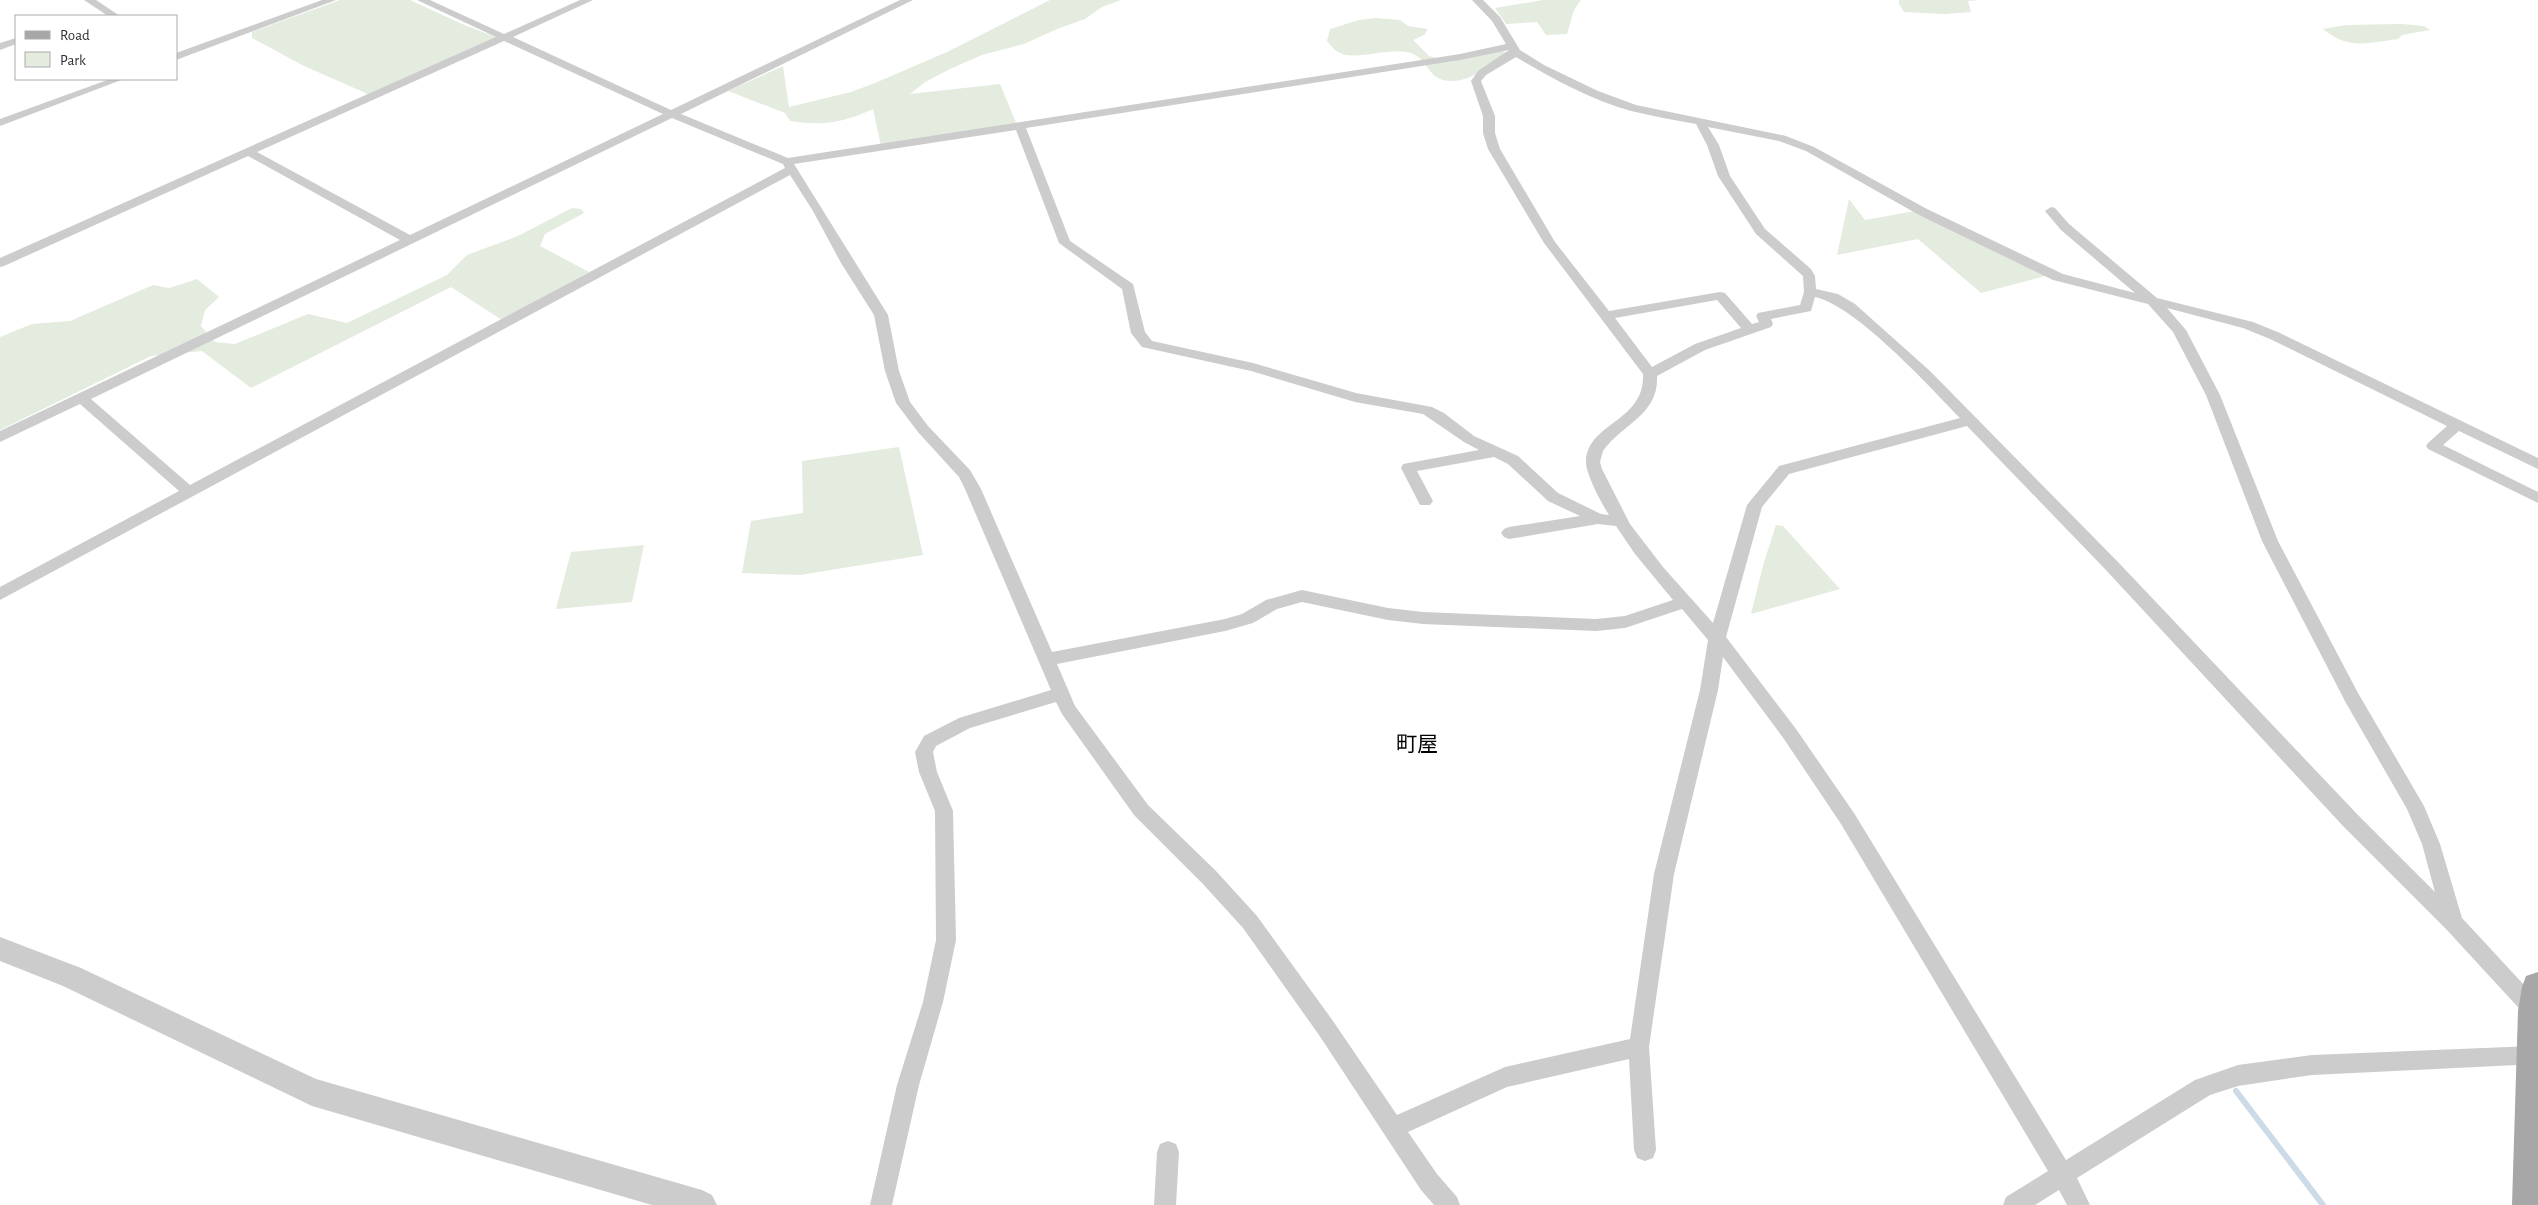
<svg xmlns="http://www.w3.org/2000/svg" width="2538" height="1205" viewBox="0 0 2538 1205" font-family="'Alegreya Sans','Noto Sans JP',sans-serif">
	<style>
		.green { fill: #e4ebdf }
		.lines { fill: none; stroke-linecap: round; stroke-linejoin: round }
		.stream { stroke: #cddbe8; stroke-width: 6 }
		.minor { fill: #ccc; fill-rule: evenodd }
		.tertiary { fill: #ccc; fill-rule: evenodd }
		.primary { fill: #a7a7a7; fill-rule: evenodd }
		.labels { text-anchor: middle; stroke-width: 5; stroke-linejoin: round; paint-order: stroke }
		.quarter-label { font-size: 21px; fill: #000; stroke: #fff }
	</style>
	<rect width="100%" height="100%" fill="#fff"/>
	<!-- green -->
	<g class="green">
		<polygon points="340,0 410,0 462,24 498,38 370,95 302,65 252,38 252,32"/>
		<path d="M1050,0H1121L1102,7L1085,19L1057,29L1024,44L982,55L950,69L925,82L910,94L1000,84L1017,125L881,146L873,109C842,123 824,126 790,121L785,113L728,91L783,66L789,107L851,92L875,83L947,52Z"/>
		<polygon points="1543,0 1581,0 1574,10 1567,34 1546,35 1537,22 1506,24 1495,8"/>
		<polygon points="1899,0 1980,0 1968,1 1971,12 1945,14 1904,12 1899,4"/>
		<path d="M1376,18L1400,20L1408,26L1428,29L1424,35L1413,40L1429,56L1448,62L1502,51L1507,53C1492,65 1473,80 1453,81C1427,82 1430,60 1411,53C1390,46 1354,62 1338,52C1334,50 1331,45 1327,41L1330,29L1359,20Z"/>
		<path d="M2402,24L2424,26L2430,30L2402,35L2398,39C2367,43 2349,50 2323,29L2346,25Z"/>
		<polygon points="1849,199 1865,220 1915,211 2049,275 1981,293 1918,239 1837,255"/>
		<polygon points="572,208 581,209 584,213 545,234 540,246 589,272 502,320 451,287 251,388 202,351 151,356 0,430 0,337 32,324 70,321 153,285 169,288 197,279 219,297 205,310 201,326 215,342 235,344 308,314 347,323 447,275 467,255 518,236"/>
		<polygon points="899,447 923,555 800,575 742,573 751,521 803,513 802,461"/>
		<polygon points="1776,525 1783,526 1840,589 1751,614 1764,562"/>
		<polygon points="644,545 632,602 556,609 571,552"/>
	</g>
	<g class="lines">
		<!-- stream -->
		<polyline class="stream" points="2236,1091 2323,1205"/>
		<!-- minor -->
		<g class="minor">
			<polygon points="84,0 96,0 120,16 108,16"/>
			<polygon points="322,0 336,0 176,60 176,53"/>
			<path d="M417,0H430L504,34L580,0H593L513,37L671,110L900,0H913L681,114L788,158L1460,54L1506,44L1492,21L1472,0H1483L1500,17L1520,50L1544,65L1598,91L1636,105L1786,136L1814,147L1927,209L2063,274L2135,293L2061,230L2045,211L2051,207L2055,208L2069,224L2157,298L2253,322L2280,333L2538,458V469L2459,431L2443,445L2538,492V503L2428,449L2426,446L2428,443L2447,426L2270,339L2243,328L2167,308L2186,330L2220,395L2278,541L2358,693L2424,806L2440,844L2462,918L2538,1000V1019L2528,1018L2446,929L2343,826L2105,569L1967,426L1789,474L1762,507L1726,637L1796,729L1854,813L2066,1160L2195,1080L2238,1065L2312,1055L2533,1046L2538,1048V1064L2312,1075L2238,1086L2210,1095L2077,1178L2090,1205H2067L2059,1190L2035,1205H2003L2006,1197L2048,1171L1841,824L1784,739L1723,657L1718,690L1674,874L1649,1047L1656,1150L1653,1158L1645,1161L1637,1158L1634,1150L1629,1059L1507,1087L1408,1132L1437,1174L1457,1197L1460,1205H1434L1421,1190L1319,1035L1243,928L1202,883L1134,815L1062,714L1056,702L970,728L936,746L933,752L937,772L953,811L956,940L943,1002L919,1085L892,1205H870L897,1085L923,1002L936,940L935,811L919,772L915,752L924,736L959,718L1051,690L965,489L959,477L918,432L896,403L885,371L874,315L841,263L813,211L790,175L0,600V587L179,491L80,404L0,442V431L400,240L248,156L4,266L0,267V258L496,37ZM504,41L663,114L410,235L257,152ZM1509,50L1478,71L1471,81L1483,116V133L1488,149L1544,243L1643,374C1645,422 1588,422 1586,461C1585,473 1602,504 1609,515L1601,514L1558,493L1518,456L1474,436L1444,413L1432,407L1356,393L1253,363L1152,341L1145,332L1133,284L1070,241L1026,128L1460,60ZM1516,57C1551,78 1591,100 1631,111C1652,116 1674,120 1696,124L1707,145L1718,176L1756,234L1803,276L1804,292L1800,305L1758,313L1756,316L1759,322L1752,324L1725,293L1720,292L1609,311L1555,242L1500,149L1495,133V116L1481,81L1486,75ZM672,118L783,164L785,168L190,485L91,399ZM1708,127L1779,141L1806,151L1919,215L2053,280L2148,304L2173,332L2206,395L2262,541L2346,703L2407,809L2422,844L2435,892L2357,814L2117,561L1930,371L1855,304L1838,294L1816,289L1815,276L1811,269L1765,229L1730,176L1719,145ZM1016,130L1059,243L1122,289L1131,333L1142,347L1251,371L1355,402L1423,414L1464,442L1479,450L1403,464L1401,468L1420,505H1430L1433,501L1417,471L1494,457L1508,464L1548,501L1580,516L1509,527L1504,529L1501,533L1504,537L1509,539L1598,524L1616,526L1635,554L1673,600L1625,616L1596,619L1423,612L1388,608L1302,590L1266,600L1242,614L1225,619L1052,652L981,489L970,470L928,426L910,402L899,371L888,315L794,164ZM1815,297C1856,306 1929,386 1960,418L1779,466L1747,505L1713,623L1663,567L1630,524L1602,469L1600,462L1603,451C1622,424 1659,415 1657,376L1705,350L1771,327L1773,324L1771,319L1811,311ZM1717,300L1741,328L1695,344L1652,367L1615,318ZM1302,602L1388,620L1423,624L1596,631L1625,628L1682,609L1708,640L1700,690L1654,874L1630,1039L1505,1067L1397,1115L1333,1021L1257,916L1216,871L1148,805L1075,706L1057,664L1225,631L1253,623L1277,609Z"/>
			<polygon points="16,38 16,44 0,50 0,43"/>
			<polygon points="110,79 124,79 0,126 0,119"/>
			<polygon points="1168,1141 1176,1144 1179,1152 1176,1205 1154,1205 1157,1152 1160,1144"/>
		</g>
		<!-- tertiary -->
		<polygon class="tertiary" points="0,937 81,968 316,1079 702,1190 712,1195 717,1205 652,1205 312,1106 63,986 0,961"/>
		<!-- primary -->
		<polygon class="primary" points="2538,972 2538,1205 2512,1205 2518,1011 2522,987 2526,976"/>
	</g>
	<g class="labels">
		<!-- quarter labels -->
		<g class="quarter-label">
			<text x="1417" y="751">町屋</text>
		</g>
	</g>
	<!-- legend -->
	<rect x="15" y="15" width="162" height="65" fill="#ffffff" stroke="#acacac"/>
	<rect x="25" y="31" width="25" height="8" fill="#a7a7a7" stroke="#acacac"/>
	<text x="60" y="40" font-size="15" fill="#2f2f2f">Road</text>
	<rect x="25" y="52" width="25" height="15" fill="#e4ebdf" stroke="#acacac"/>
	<text x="60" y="65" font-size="15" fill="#2f2f2f">Park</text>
</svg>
